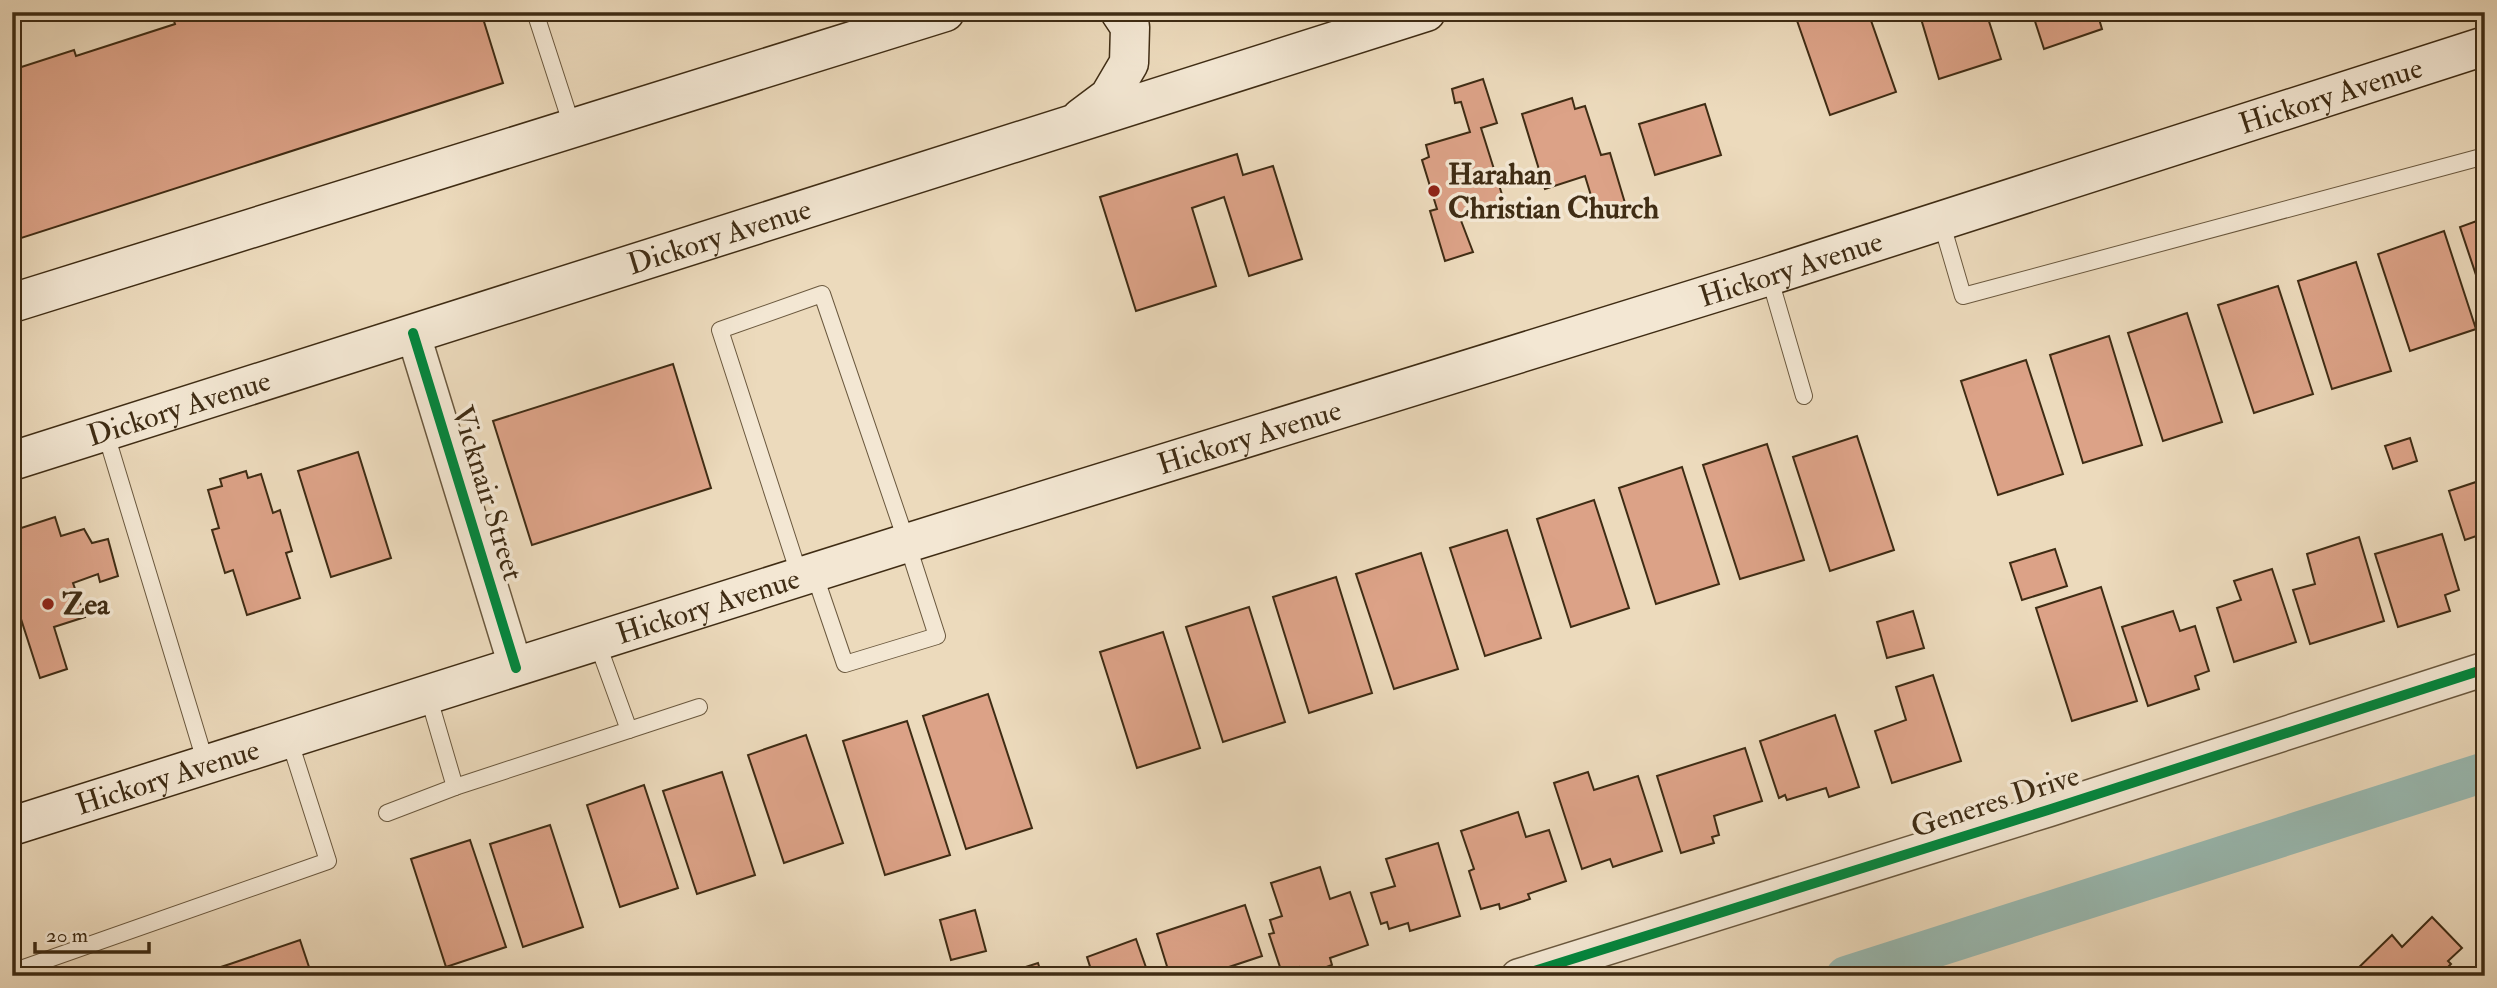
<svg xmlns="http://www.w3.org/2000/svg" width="2497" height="988" viewBox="0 0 2497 988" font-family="'IM FELL Double Pica',serif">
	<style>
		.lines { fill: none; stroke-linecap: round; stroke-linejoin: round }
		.canal { stroke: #99bab2; stroke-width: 40 }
		.building { fill: #dca287; stroke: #3f2c14; stroke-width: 2 }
		.lane-casing { stroke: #6a583e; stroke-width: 18 }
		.street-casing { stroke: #6a583e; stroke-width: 36 }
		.secondary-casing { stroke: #3f2c14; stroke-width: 41 }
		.lane { stroke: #f3e7d3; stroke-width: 16 }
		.street { stroke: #f3e7d3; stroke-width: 33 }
		.secondary { stroke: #f3e7d3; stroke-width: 38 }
		.cycleway-casing { stroke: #f3e7d3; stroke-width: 15 }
		.cycleway { stroke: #00873e; stroke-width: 10 }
		.poi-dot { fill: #8f2418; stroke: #f3e7d3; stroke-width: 2.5 }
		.labels { text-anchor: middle; stroke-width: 7; stroke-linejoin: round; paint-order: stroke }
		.street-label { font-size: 30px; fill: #3f2c14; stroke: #f3e7d3 }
		.poi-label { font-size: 30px; font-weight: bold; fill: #3f2c14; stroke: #f3e7d3; text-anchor: start }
	</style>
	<rect width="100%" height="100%" fill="#ecdabc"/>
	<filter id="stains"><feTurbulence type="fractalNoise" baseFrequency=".00286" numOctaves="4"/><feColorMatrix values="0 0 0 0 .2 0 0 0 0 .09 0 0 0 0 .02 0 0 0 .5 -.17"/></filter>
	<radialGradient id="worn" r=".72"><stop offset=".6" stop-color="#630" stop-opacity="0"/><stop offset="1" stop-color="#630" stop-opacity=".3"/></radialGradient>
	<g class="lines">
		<!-- canal -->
		<polyline class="canal" points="1846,976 2485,772"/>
	</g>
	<!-- building -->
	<g class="building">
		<polygon points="190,12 481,12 503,83 12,241 12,70 74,50 76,56 175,24 173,18"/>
		<polygon points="602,12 625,12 604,19"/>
		<polygon points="1794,12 1868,12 1896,92 1830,115"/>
		<polygon points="1919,12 1986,12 2001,59 1939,79"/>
		<polygon points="2032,12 2097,12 2102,29 2044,49"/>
		<polygon points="1483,79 1497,123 1481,128 1505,204 1460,218 1473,252 1445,261 1430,211 1437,209 1422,160 1429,157 1426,145 1470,132 1461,102 1455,103 1452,89"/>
		<polygon points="1572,98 1575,109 1585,106 1601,155 1610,153 1625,203 1596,212 1585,176 1545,189 1522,114"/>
		<polygon points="1705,104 1721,155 1655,175 1639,124"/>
		<polygon points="1237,154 1243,175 1273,166 1302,259 1249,276 1224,197 1192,208 1216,286 1136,311 1100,197"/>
		<polygon points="2485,218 2485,302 2460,227"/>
		<polygon points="2444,231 2476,329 2410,351 2378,254"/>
		<polygon points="2356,262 2391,371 2332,389 2298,281"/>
		<polygon points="2278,286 2313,394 2254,413 2218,305"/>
		<polygon points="2187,313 2222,422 2163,441 2128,333"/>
		<polygon points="2109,336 2142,445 2083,463 2050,355"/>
		<polygon points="2026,360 2063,474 1998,495 1961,381"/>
		<polygon points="673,364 711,488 532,545 493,421"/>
		<polygon points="1857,436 1894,550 1830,571 1793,457"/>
		<polygon points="2410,438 2417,461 2393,469 2385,446"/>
		<polygon points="1767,444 1804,560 1740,579 1703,465"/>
		<polygon points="358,452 391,558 331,577 298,471"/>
		<polygon points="1682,467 1719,584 1656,604 1619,488"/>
		<polygon points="246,471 248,478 261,474 273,513 280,510 292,551 286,553 300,598 247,615 233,570 225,573 212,530 219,528 208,490 222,486 220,479"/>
		<polygon points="2485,479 2485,533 2465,540 2449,491"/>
		<polygon points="1594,500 1629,608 1571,627 1537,519"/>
		<polygon points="55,517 61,536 84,529 92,543 108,539 118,576 100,582 98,574 73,583 85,617 54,627 67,669 40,678 12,591 12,531"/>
		<polygon points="1507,530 1541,638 1485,656 1450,548"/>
		<polygon points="2442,534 2459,590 2445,595 2450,611 2398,627 2375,554"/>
		<polygon points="2359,537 2384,621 2310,644 2293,590 2315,584 2307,554"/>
		<polygon points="2055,549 2067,586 2022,600 2010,563"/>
		<polygon points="1421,553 1458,669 1394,689 1356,574"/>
		<polygon points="2272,569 2296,642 2234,662 2217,608 2241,600 2234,581"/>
		<polygon points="1336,577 1372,693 1309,713 1273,597"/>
		<polygon points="2101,587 2137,701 2072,721 2036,608"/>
		<polygon points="1249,607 1285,722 1223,742 1186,627"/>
		<polygon points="1913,611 1924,648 1887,658 1877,622"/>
		<polygon points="2173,611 2180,631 2195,626 2209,671 2195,676 2199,689 2148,706 2122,627"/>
		<polygon points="1163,632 1200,748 1137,768 1100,652"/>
		<polygon points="1933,675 1961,761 1892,783 1875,731 1906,720 1896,687"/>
		<polygon points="988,694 1032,828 966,849 923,716"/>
		<polygon points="1835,715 1859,787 1829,797 1826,788 1787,800 1785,795 1779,798 1760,741"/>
		<polygon points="907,721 950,855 885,875 843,741"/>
		<polygon points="806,735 843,843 784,863 748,755"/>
		<polygon points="1745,748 1762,801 1714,816 1719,835 1712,837 1714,843 1681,853 1657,776"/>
		<polygon points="722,772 755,875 697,894 663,791"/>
		<polygon points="1588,772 1594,790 1638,776 1662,851 1613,867 1610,859 1582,869 1554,783"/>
		<polygon points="644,785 678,888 620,907 587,805"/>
		<polygon points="1518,812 1526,837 1549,830 1566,881 1528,894 1530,899 1500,909 1499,904 1481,909 1469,871 1474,869 1461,831"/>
		<polygon points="550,825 583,927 523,947 490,844"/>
		<polygon points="470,840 506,947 446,967 411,859"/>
		<polygon points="1438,843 1460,916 1410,931 1408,923 1389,929 1387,922 1381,924 1371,893 1395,886 1386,859"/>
		<polygon points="1320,867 1330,899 1350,892 1368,945 1330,958 1332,965 1302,976 1299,967 1282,973 1269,934 1274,933 1270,920 1282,916 1271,883"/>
		<polygon points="1245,905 1262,956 1214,972 1215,976 1170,976 1157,934"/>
		<polygon points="975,910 986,951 951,960 940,920"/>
		<polygon points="2432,917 2462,948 2448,961 2451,964 2439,976 2350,976 2392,935 2402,947"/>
		<polygon points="1136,939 1149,976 1093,976 1087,957"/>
		<polygon points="300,940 312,976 193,976 230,964"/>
		<polygon points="1038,963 1042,976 998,976"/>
	</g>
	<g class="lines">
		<!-- lane casing -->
		<g class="lane-casing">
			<g id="lane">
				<polyline points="535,12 573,129"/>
				<polyline points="1941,221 1963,296 2485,156"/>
				<polyline points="1769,276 1804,396"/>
				<polyline points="105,431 206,764"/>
				<polyline points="800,577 720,330 822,294 907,543 937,636 845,664 814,573"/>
				<polyline points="428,695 455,787 629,730 597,642"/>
				<polyline points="629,730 699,707"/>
				<polyline points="387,813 455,787"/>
				<polyline points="12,972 328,861 289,739"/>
			</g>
		</g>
		<!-- street casing -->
		<g class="street-casing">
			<g id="street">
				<polyline points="413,333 516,668"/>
				<polyline points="1518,976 2048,810 2485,669"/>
			</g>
		</g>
		<!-- secondary casing -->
		<g class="secondary-casing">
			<g id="secondary">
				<polyline points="1081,118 1109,97 1129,63 1130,27 1120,12"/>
				<polyline points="12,303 945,12"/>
				<path id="s1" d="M12,461L1426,12"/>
				<path id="s2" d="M12,826L907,543L1769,276L2485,46"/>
			</g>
		</g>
		<!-- lane -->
		<use href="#lane" class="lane"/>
		<!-- street -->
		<use href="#street" class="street"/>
		<!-- secondary -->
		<use href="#secondary" class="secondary"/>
		<!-- cycleway casing -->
		<g class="cycleway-casing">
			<g id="cycleway">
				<polyline points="413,333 516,668"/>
				<polyline points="1518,976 2048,810 2485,669"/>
			</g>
		</g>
		<!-- cycleway -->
		<use href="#cycleway" class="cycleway"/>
	</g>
	<!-- markers -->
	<g class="poi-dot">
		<circle cx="1434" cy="191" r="7"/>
		<circle cx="48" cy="604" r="7"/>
	</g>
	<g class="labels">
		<!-- street labels -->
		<g class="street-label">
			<text dy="10" stroke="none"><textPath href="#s2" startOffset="2431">Hickory Avenue</textPath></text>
			<text dy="10" stroke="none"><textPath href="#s1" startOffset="742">Dickory Avenue</textPath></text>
			<text dy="10" stroke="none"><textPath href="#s2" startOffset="1864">Hickory Avenue</textPath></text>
			<text dy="10" stroke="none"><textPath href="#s1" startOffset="175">Dickory Avenue</textPath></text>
			<text dy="10" stroke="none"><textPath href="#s2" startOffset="1297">Hickory Avenue</textPath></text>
			<text transform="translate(488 493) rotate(73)" y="10">Vicknair Street</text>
			<text dy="10" stroke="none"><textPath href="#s2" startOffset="730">Hickory Avenue</textPath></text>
			<text dy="10" stroke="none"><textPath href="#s2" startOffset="163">Hickory Avenue</textPath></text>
			<text transform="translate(1995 801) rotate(-18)" y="10">Generes Drive</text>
		</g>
		<!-- poi labels -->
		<g class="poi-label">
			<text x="1448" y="184">Harahan<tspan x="1448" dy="34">Christian Church</tspan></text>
			<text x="62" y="614">Zea</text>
		</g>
	</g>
	<!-- margin -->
	<rect width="2497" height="988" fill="none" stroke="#ecdabc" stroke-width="42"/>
	<rect x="14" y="14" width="2469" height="960" fill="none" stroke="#3f2c14" stroke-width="3.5"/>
	<rect x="21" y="21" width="2455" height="946" fill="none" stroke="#3f2c14" stroke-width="2"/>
	<!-- scale -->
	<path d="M35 942v10h114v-10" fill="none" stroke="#3f2c14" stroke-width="3.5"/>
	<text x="46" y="942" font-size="21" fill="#3f2c14" stroke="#f3e7d3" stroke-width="5" paint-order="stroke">20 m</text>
	<rect width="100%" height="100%" filter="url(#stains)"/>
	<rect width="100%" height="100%" fill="url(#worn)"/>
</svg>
